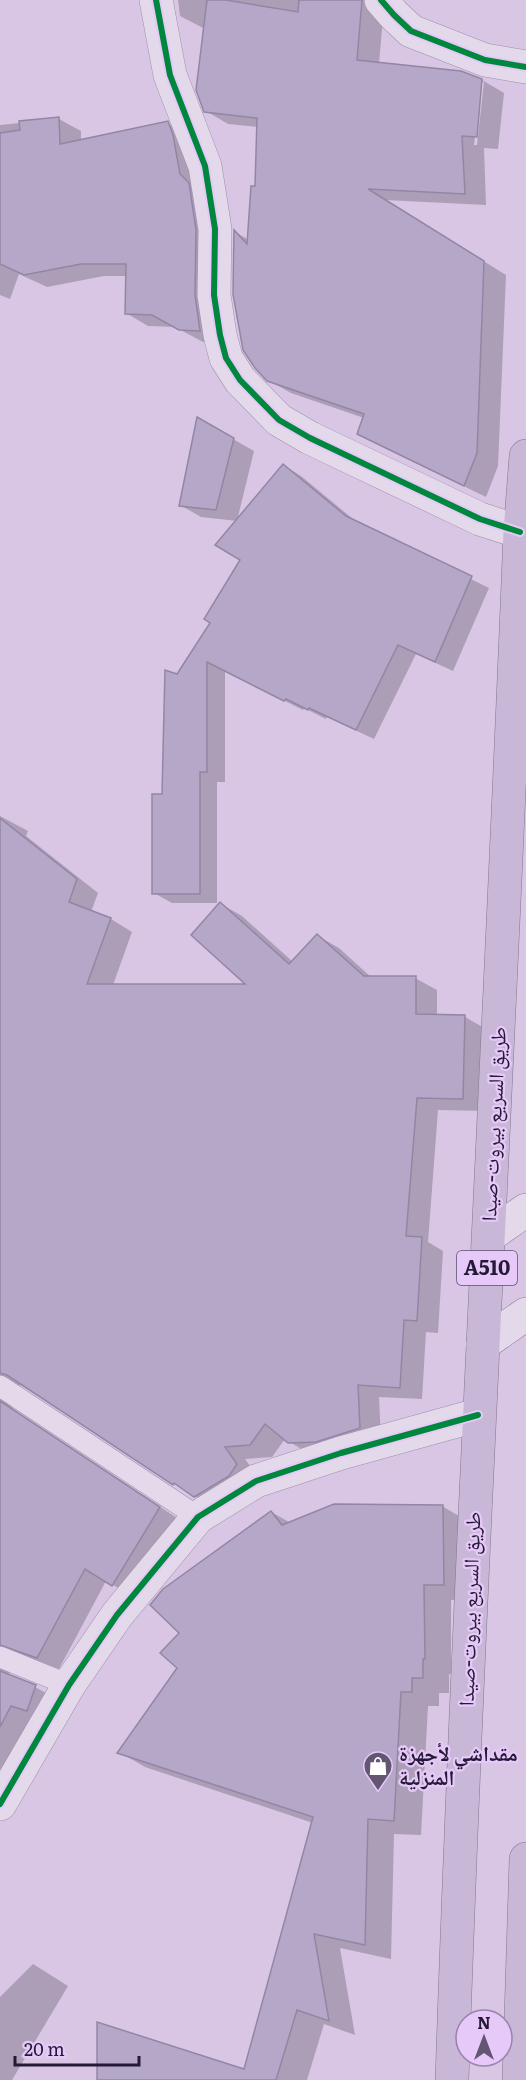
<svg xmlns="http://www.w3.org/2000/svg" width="526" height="2080" viewBox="0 0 526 2080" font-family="Literata,'Noto Naskh Arabic',serif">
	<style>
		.shadow { fill: #0003; fill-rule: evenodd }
		.building { fill: #b5a7c8; stroke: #9386a4; stroke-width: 1.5 }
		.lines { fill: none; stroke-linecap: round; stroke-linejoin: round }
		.lane-casing { stroke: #9d90a8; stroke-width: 22 }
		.street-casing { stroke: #9d90a8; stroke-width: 34 }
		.secondary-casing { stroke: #8c8098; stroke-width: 34 }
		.highway-casing { stroke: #83778d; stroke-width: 34 }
		.lane { stroke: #e4d9eb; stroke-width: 21 }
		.street { stroke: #e4d9eb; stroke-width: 33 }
		.secondary { stroke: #e4d9eb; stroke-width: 33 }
		.highway { stroke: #c8b7d7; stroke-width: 33 }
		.cycleway-casing { stroke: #e6c9f8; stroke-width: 10 }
		.cycleway { stroke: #00873e; stroke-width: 6 }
		.labels { text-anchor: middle; stroke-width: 4.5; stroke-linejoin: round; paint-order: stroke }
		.shield { fill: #e6c9f8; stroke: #5e4e70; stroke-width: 1.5 }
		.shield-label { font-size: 20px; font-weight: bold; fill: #241936 }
		.street-label { font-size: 21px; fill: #241936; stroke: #e6c9f8 }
		.poi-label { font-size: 21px; font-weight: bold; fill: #241936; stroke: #e6c9f8; text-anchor: start }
	</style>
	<rect width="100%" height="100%" fill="#d8c6e4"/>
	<!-- shadow -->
	<g class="shadow">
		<path d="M178,0H374L384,6L379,64L482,80L504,93L498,149L484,148L486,205L385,200L506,275L498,466L486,497L381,446L364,418L291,393L268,380L235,232L249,240L256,188L258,127L228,124L206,111L205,29L180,16ZM481,82H484L477,145H474Z"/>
		<polygon points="59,119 81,131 81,141 167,123 190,136 222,343 203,342 175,327 148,326 126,313 127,276 104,276 47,287 19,274 10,299 0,295 0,125"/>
		<polygon points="198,419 254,451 237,521 283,465 301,476 359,524 489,588 453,671 416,654 374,739 327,717 326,719 304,708 303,710 225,671 225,782 217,782 217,903 172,903 154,893 177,675 212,622 242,559 237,521 201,517 180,505"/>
		<polygon points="0,816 28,831 26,836 98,893 91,912 111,919 132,932 113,985 249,985 221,904 242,916 293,962 318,936 339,948 372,978 415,978 437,990 437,1016 465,1017 486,1029 485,1111 438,1110 428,1242 443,1251 438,1333 426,1332 422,1399 379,1397 381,1440 311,1455 285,1439 272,1457 245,1459 258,1477 217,1509 174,1484 24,1385 17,1386 10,1405 15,1411 180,1520 134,1597 106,1581 59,1669 27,1657 15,1658 10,1664 9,1673 12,1677 35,1687 57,1699 19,1753 12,1750 0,1793"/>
		<polygon points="442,1506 469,1522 470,1599 451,1600 451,1674 449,1674 449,1693 439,1693 439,1706 428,1706 421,1835 394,1834 391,1959 340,1948 355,2035 324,2024 307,2080 99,2080 245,2071 313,1823 145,1767 119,1752 179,1667 181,1633 271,1512 291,1523"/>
		<polygon points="33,1964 68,1986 12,2080 0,2080 0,1997"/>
	</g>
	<!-- building -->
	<g class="building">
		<polygon points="207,0 226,0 298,12 299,0 362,0 357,60 461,71 482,79 477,137 462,136 465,194 368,189 484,261 477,453 464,486 357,434 364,414 267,381 255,368 243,350 233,294 234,230 247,244 251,186 255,186 257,118 204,112 196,90"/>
		<polygon points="59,117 60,144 168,121 173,135 180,174 189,183 196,230 195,295 200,331 179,330 152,315 125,314 126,264 81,264 24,275 0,264 0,133 20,130 19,121"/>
		<polygon points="197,417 234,438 216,510 179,506"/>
		<polygon points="283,464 346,516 472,576 435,662 398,645 356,730 309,708 308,710 286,699 284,701 207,662 207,772 200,772 200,894 152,894 152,794 162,794 165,670 177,674 210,623 204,619 240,560 215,545"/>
		<polygon points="0,818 77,879 69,902 111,918 87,984 245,984 191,935 220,902 289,964 317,934 364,976 416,976 416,1014 465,1015 463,1099 417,1098 406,1236 422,1237 417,1321 404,1320 400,1388 358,1385 360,1428 316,1442 288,1443 265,1424 250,1445 225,1447 237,1464 229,1476 194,1497 174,1483 173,1485 7,1375 0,1373"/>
		<polygon points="0,1401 160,1507 112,1586 85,1569 37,1658 0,1645"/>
		<polygon points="334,1504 443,1505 444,1585 424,1585 425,1659 423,1659 423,1678 412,1678 412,1692 401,1692 394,1821 368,1819 365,1945 314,1934 329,2021 297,2010 276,2080 97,2080 97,2022 244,2069 313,1817 117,1753 177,1668 160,1653 179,1633 150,1605 163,1589 271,1511 282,1525"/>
		<polygon points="0,1671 36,1685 27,1711 11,1706 0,1727"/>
	</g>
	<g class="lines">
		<!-- lane casing -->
		<g class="lane-casing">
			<g id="lane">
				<polyline points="0,1386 198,1517"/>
				<polyline points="0,1657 69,1685"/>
			</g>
		</g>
		<!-- street casing -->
		<g class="street-casing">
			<g id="street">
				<polyline points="156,0 170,75 205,166 215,229 214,295 220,335 226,358 240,380 279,420 310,438 480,519 520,532"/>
				<polyline points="381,0 394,15 411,31 485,60 526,67"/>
				<polyline points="0,1804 69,1685 117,1615 198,1517 256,1481 341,1453 478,1415"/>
			</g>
		</g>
		<!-- secondary casing -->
		<g class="secondary-casing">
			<g id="secondary">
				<polyline points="489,1236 526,1210"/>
				<polyline points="483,1344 526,1314"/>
			</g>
		</g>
		<!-- highway casing -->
		<g class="highway-casing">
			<g id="highway">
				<path d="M452,2080C469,1564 500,1048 520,532L526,456"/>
				<polyline points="519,2080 526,1859"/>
			</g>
		</g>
		<!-- lane -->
		<use href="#lane" class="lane"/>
		<!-- street -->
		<use href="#street" class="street"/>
		<!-- secondary -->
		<use href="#secondary" class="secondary"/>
		<!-- highway -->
		<use href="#highway" class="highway"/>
		<!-- cycleway casing -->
		<g class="cycleway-casing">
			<g id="cycleway">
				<polyline points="156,0 170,75 205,166 215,229 214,295 220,335 226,358 240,380 279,420 310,438 480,519 520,532"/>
				<polyline points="381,0 394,15 411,31 485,60 526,67"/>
				<polyline points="0,1804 69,1685 117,1615 198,1517 256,1481 341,1453 478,1415"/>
			</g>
		</g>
		<!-- cycleway -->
		<use href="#cycleway" class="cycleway"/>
	</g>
	<!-- icons -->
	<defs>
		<g id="shop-pin" transform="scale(1.5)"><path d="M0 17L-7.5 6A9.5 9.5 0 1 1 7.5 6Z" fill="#635673" stroke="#e6c9f8"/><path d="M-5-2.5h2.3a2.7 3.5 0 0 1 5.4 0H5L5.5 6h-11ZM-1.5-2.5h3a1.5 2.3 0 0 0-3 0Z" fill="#fff"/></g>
	</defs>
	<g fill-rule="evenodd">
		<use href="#shop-pin" x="378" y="1766"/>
	</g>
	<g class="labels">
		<!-- shield labels -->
		<rect class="shield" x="457" y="1251" width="60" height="34" rx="4.5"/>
		<g class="shield-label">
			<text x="487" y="1275">A510</text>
		</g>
		<!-- street labels -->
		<g class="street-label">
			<text transform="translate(494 1124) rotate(-87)" y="7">طريق السريع بيروت-صيدا</text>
			<text transform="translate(470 1609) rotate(-88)" y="7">طريق السريع بيروت-صيدا</text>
		</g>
		<!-- poi labels -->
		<g class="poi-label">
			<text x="399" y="1761">مقداشي لأجهزة<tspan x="399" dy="24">المنزلية</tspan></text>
		</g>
	</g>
	<!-- north arrow -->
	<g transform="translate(484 2038)"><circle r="28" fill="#e6c9f8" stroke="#9883aa" stroke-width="1.5"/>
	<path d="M0-4.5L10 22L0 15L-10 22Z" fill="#635673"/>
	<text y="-9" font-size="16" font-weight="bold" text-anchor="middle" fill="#241936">N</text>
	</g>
	<!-- scale -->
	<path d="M15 2056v9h124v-9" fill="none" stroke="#241936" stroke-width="3"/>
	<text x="24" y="2056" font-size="18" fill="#241936" stroke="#e6c9f8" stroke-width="4.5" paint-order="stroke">20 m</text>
</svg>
